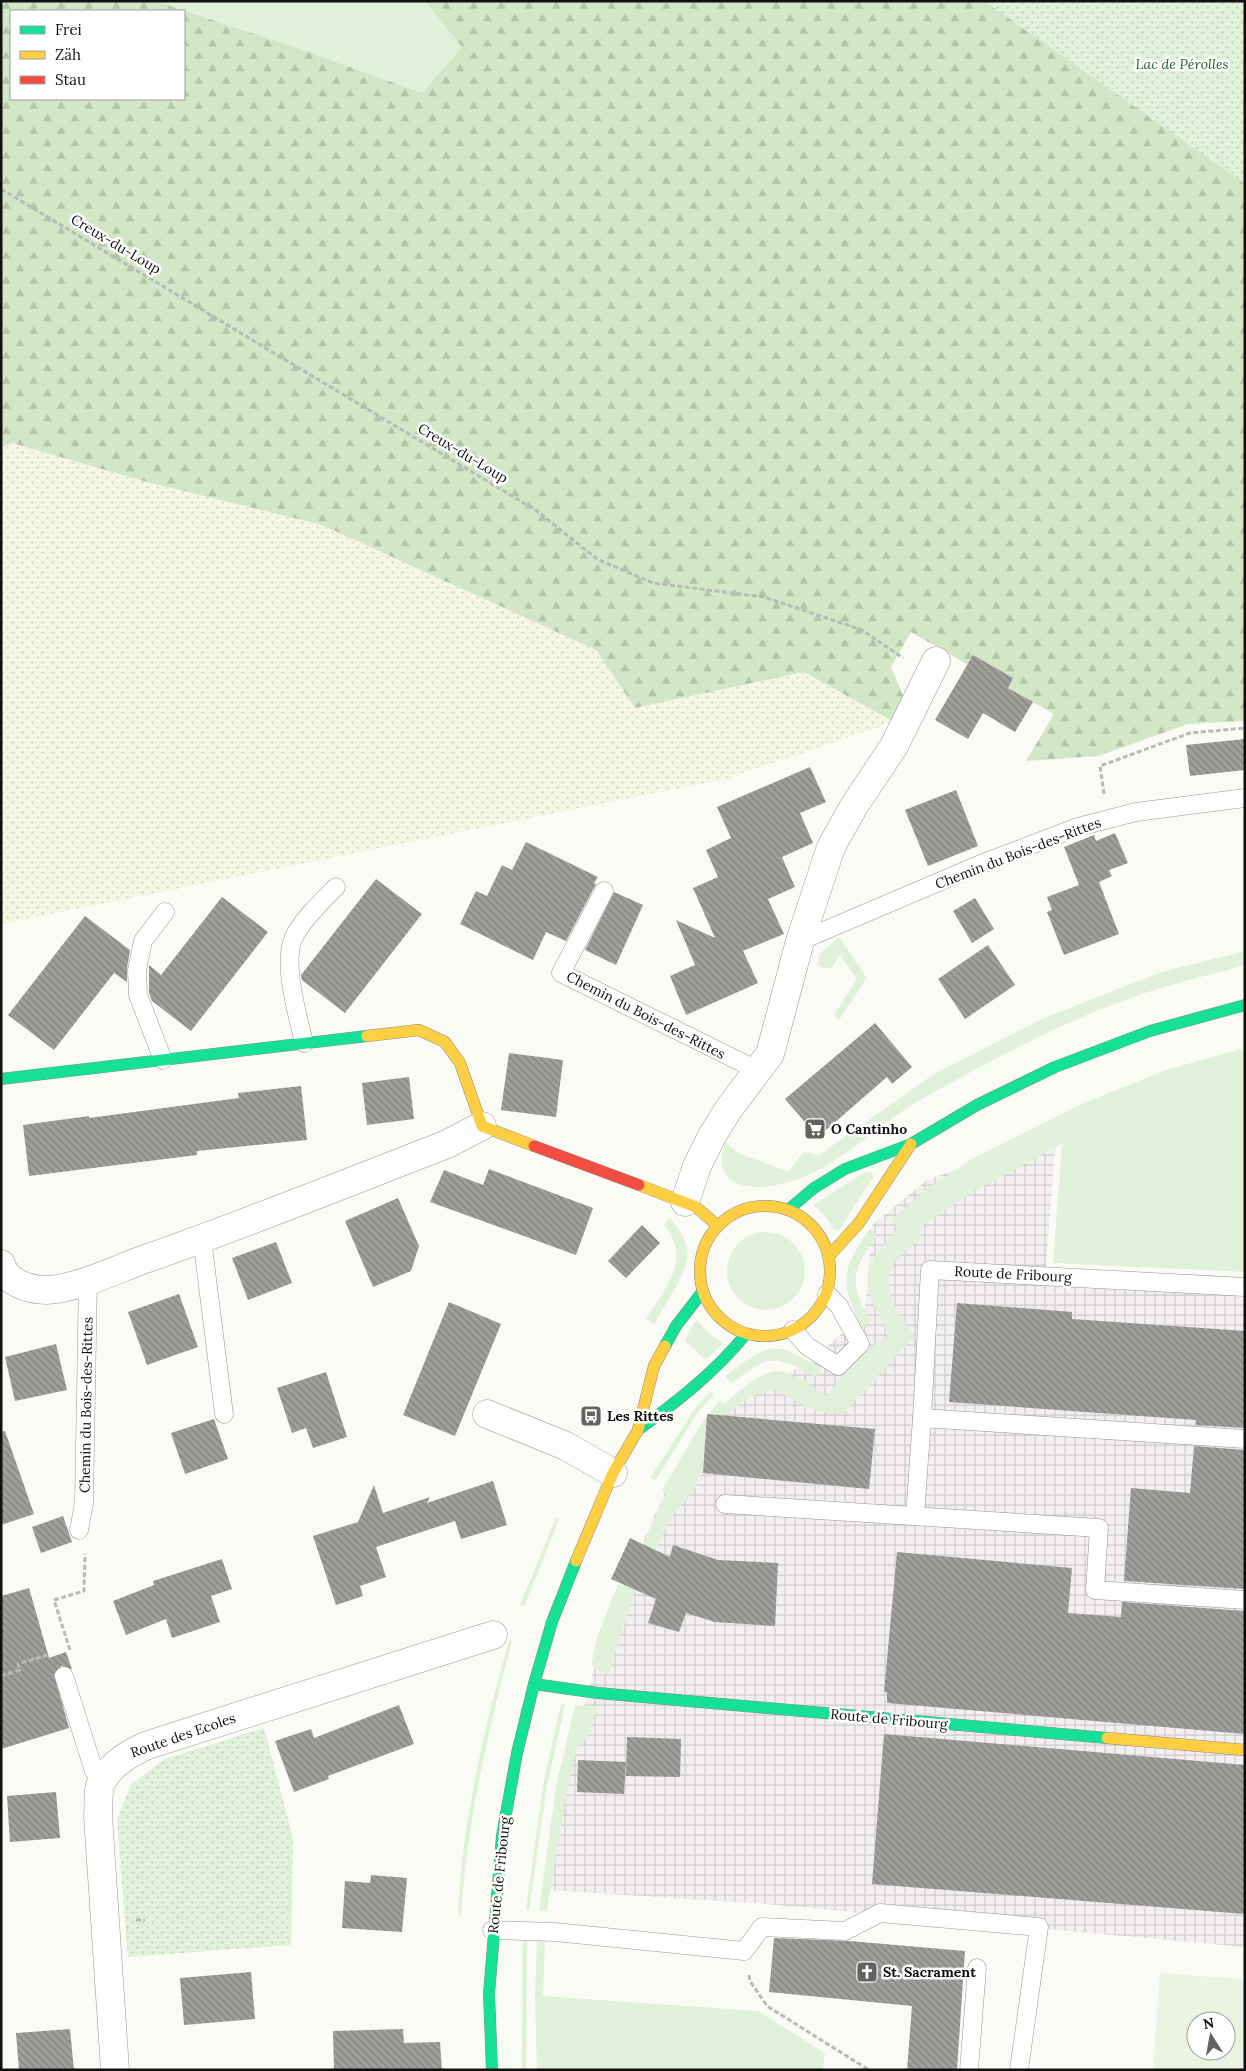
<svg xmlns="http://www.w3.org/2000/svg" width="1246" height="2071" viewBox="0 0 1246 2071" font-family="Lora,serif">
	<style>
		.industrial { fill: url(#industrial-grid) }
		.farmland { fill: url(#farmland-dots) }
		.grass { fill: #e1f0d8 }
		.forest { fill: url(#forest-firs); fill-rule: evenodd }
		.park { fill: url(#park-dots) }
		.pitch { fill: #ebf4e1; fill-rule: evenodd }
		.building { fill: url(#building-back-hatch) }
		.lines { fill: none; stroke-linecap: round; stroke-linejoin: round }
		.lane-casing { stroke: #969694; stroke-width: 19 }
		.street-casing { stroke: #969694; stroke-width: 29 }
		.fast-casing { stroke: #8c8c8a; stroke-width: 12 }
		.slow-casing { stroke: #8c8c8a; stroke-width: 12 }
		.jam-casing { stroke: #8c8c8a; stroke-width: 12 }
		.path { stroke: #b9b9b8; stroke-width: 3; stroke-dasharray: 5 2.5; stroke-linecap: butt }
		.lane { stroke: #fefefe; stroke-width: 18 }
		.street { stroke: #fefefe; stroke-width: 28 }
		.fast { stroke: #16e098; stroke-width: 11 }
		.slow { stroke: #ffcf43; stroke-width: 11 }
		.jam { stroke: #f24e42; stroke-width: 11 }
		.labels { text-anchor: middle; stroke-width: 5; stroke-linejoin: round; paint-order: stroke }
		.park-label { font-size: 14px; font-style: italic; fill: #266324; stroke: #fff }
		.street-label { font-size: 14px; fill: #101010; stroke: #fff }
		.poi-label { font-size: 14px; font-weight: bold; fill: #101010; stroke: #fff; text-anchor: start }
	</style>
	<defs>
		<pattern id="industrial-grid" width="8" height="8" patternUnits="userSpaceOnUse" patternTransform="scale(1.25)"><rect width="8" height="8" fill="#f3eff1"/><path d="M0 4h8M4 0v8" fill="none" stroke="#cfccce"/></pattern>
		<pattern id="farmland-dots" width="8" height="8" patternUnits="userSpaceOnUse" patternTransform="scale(1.25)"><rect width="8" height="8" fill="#f5f7e3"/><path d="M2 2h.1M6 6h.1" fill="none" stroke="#d1d3c2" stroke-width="1.8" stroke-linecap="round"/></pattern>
		<pattern id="forest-firs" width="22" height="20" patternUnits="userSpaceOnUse" patternTransform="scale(1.25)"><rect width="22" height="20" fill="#d1e7c6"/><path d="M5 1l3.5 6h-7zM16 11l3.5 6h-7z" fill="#b2c5a9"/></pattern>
		<pattern id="park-dots" width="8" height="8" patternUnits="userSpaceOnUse" patternTransform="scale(1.25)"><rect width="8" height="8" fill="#e1f0d8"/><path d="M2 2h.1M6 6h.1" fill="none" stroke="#c0cdb8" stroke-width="1.8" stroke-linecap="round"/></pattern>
		<pattern id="building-back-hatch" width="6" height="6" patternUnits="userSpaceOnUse" patternTransform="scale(1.25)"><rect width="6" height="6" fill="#9f9f9b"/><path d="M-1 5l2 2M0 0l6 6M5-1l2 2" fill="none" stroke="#80807d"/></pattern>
	</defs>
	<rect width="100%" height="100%" fill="#fbfbf6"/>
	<!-- industrial -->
	<polygon class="industrial" points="1056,1135 1046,1268 1245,1277 1245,1947 765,1904 548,1890 565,1787 601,1638 669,1483 719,1406 807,1364 865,1313 872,1225 927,1180"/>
	<!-- farmland -->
	<polygon class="farmland" points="11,443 147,482 322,525 596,650 635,708 804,672 894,722 725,779 1,924 1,447"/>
	<!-- grass -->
	<g class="grass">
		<polygon points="155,1 425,1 462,47 422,93 289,45"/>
		<polygon points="839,937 867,978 839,1020 834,1015 857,979 840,955 832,968 822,968 817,964 820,954"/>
		<path d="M1245,951V965C1210,975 1174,983 1139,995C1065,1020 996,1058 927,1096C874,1125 834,1176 771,1186C739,1191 712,1179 725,1143L741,1154L788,1172L804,1152L819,1155L934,1074L1044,1018L1162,972Z"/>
		<path d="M1245,1048V1272L1053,1263L1062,1144L972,1192L919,1228L922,1238C912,1246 900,1254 893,1265C880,1289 901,1318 915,1336L844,1413C812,1414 802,1405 775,1389L747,1398L733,1410L711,1421L707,1470L698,1478L697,1486L671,1518L633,1597L608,1675L591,1666L597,1637L618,1584L624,1587L666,1494L662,1490L703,1421L720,1400L724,1404C735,1395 761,1371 776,1371C789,1370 815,1389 828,1396C844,1372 863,1350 889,1335C862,1282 855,1275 898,1228L891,1220L927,1189L970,1160L1086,1102L1166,1070Z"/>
		<polygon points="865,1172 870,1172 874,1176 839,1230 834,1230 826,1217 813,1205"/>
		<path d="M670,1217C676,1226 684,1235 687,1247C692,1269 665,1304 654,1324L646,1319C665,1288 693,1259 664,1225Z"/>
		<path d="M870,1229L877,1235C851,1274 848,1280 871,1322L862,1328C840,1283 840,1270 870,1229Z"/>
		<circle cx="766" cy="1271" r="39"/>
		<polygon points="698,1321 708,1333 723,1343 706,1360 685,1341 694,1322"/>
		<path d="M772,1348L786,1350L822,1368L816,1377C773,1354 771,1354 732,1383L725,1376C740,1365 754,1353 772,1348Z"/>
		<polygon points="710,1392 714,1394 698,1412 656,1480 650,1478 694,1410"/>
		<polygon points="556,1518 559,1519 524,1607 520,1605"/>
		<path d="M509,1640L512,1641C488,1731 467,1822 461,1915H458C462,1822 484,1729 509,1640Z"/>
		<polygon points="561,1704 565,1705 547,1786 529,1910 526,1910 543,1785"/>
		<polygon points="575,1705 597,1708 589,1735 577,1748 567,1790 547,1911 539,1910 556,1787"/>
		<polygon points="537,1936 545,1937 543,1996 758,2011 825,2053 823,2070 537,2070 535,1996"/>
		<polygon points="523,1939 527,1939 526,2070 522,2070"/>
	</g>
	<!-- forest -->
	<path class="forest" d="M1,1H155L289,45L422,93L462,47L425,1H1245V721L1188,724L1098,756L1026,761L1054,714L911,632L891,667L904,698L894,722L804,672L635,708L596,650L322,525L147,482L12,443L1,447ZM11,11H184V99H11Z"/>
	<!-- park -->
	<g class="park">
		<polygon points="984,1 1245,1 1245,184"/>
		<polygon points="264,1728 293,1838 291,1945 128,1957 117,1821 130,1785 165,1759"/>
	</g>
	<!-- pitch -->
	<path class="pitch" d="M1160,1973L1245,1979V2070H1153ZM1196,2021H1226V2051H1196Z"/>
	<!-- building -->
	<g class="building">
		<polygon points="973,655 1013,678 1008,688 1033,702 1015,732 983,713 968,739 935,720"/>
		<polygon points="1245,739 1245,770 1190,776 1186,745"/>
		<polygon points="810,767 826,802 800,813 813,843 782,857 795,887 768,899 784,934 743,951 758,983 686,1015 670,976 695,965 676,920 715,938 693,888 718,877 706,850 731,838 717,807"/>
		<polygon points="956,790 978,846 928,866 905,810"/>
		<polygon points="1115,833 1128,863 1109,870 1112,876 1099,882 1119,934 1064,955 1047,912 1052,910 1047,897 1079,885 1064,847 1094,835 1096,841"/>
		<polygon points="526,842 598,877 594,883 596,884 566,941 546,932 533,960 460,924 476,891 487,896 502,865 512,870"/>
		<polygon points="376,879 422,914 345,1013 302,980 301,975"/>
		<polygon points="614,892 643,905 616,965 585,950"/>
		<polygon points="222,897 268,932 191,1031 152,1001 149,993 149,965 161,975"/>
		<polygon points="975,898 994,929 972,943 953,911"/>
		<polygon points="85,916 130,950 127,968 127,982 114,973 54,1050 8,1015"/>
		<polygon points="988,945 1015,985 965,1019 938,979"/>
		<polygon points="875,1023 912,1067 892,1084 887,1077 818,1137 785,1099"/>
		<polygon points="509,1053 563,1060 556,1117 501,1110"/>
		<polygon points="409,1077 414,1119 367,1125 362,1083"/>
		<polygon points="301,1086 307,1140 197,1151 197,1155 29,1176 23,1125 89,1116 89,1118 239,1098 238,1093"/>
		<polygon points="489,1169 593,1208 576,1255 430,1202 444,1170 483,1185"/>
		<polygon points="398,1198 419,1246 411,1271 373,1287 345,1221"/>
		<polygon points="642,1225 660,1243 626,1278 608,1261"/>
		<polygon points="276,1242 292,1283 248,1300 232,1258"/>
		<polygon points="179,1294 198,1347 147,1365 128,1312"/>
		<polygon points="449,1302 501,1324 455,1436 403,1415"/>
		<polygon points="957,1303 1072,1312 1072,1319 1245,1331 1245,1428 1196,1425 1196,1420 949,1402"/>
		<polygon points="56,1344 67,1390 15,1401 5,1357"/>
		<polygon points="326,1372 347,1437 313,1448 306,1428 292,1433 277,1388"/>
		<polygon points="707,1414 875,1429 869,1489 703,1473"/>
		<polygon points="214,1419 228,1459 185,1474 171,1433"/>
		<polygon points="5,1431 34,1514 1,1525 1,1432"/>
		<polygon points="1194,1446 1245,1450 1245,1589 1124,1581 1131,1488 1190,1493"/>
		<polygon points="493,1481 507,1525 461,1539 455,1521 376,1547 386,1577 360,1586 363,1596 336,1605 313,1536 358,1522 374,1485 383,1513 430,1497 427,1503"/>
		<polygon points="63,1516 72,1542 41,1553 32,1527"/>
		<polygon points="630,1538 670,1557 673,1545 718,1560 778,1563 775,1626 715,1622 686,1613 679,1632 648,1623 656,1599 611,1579"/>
		<polygon points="897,1552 1072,1568 1068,1613 1121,1617 1122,1602 1245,1611 1245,1734 887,1703 887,1692 884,1692"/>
		<polygon points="222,1559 232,1589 211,1596 220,1622 172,1638 166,1619 126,1635 113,1601 154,1585 153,1581"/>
		<polygon points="29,1588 49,1658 66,1652 72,1669 61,1666 54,1674 69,1728 1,1749 1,1596"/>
		<polygon points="399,1705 414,1744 328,1776 329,1779 294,1792 275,1741 311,1729 314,1738"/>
		<polygon points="884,1734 1245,1765 1245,1914 872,1884"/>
		<polygon points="627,1737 681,1739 680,1777 626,1776"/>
		<polygon points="578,1760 626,1762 624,1794 577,1792"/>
		<polygon points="56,1792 60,1838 10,1842 7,1796"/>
		<polygon points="371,1875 407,1878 402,1932 342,1928 345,1881 370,1883"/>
		<polygon points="774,1938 850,1941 965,1951 957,2070 907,2070 912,2006 769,1992"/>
		<polygon points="251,1972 255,2019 184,2025 180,1978"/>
		<polygon points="70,2029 74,2070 19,2070 16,2033"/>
		<polygon points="403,2029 404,2043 440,2042 442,2070 334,2070 333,2031"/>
	</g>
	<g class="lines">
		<!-- lane casing -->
		<g class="lane-casing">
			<g id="lane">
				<polyline points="604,891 561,973 759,1071"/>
				<polyline points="800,941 981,864 1078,827 1136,812 1245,798"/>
				<path d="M304,1043C298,1015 280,959 296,933C306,916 322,901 336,887"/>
				<polyline points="163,1060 138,995 137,970 143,941 165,912"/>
				<polyline points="202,1239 224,1414"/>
				<polyline points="793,1330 807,1346 838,1366 860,1344 839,1306 827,1294"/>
				<polyline points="922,1418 930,1270 1245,1287"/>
				<polyline points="725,1504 1099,1528 1095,1590 1245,1600"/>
				<polyline points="915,1516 922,1418 1245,1439"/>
				<polyline points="79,1530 84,1503 88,1279"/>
				<polyline points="64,1676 94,1771 101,1782"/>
				<polyline points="492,1930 555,1932 744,1951 762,1927 845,1931 880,1913 1039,1927 1019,2070"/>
				<polyline points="969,2070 977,1968"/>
			</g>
		</g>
		<!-- street casing -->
		<g class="street-casing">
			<g id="street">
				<polyline points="685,1202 697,1166 712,1136 728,1110 770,1054 800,941 831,847 854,806 894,746 936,661"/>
				<path d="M1,1264C6,1283 30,1290 47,1290C77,1289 119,1268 148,1258C248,1223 346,1183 445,1145L482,1126"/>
				<polyline points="487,1414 566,1446 613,1473"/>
				<path d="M115,2070L98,1816C99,1806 97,1789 102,1781C112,1763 130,1753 148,1745L493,1635"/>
			</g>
		</g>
		<!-- fast casing -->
		<g class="fast-casing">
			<g id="fast">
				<polyline points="1,1079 367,1036"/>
				<polyline points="788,1210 814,1188 845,1169 911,1144 977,1105 1055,1067 1150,1031 1245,1005"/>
				<polyline points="665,1346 676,1326 703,1291"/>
				<path d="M638,1430C678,1401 715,1372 746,1334"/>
				<polyline points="534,1684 598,1693 1107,1738"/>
				<polyline points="492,2070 489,1994 502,1836 517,1753 534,1684 552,1622 576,1561"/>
			</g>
		</g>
		<!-- slow casing -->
		<g class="slow-casing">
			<g id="slow">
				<polyline points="367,1036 419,1030 445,1042 460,1063 482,1126 534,1146"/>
				<polyline points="639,1185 696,1207 718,1226"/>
				<circle cx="765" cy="1271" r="65"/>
				<polyline points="829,1256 859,1223 911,1144"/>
				<polyline points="576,1561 613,1473 638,1430 654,1366 665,1346"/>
				<polyline points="1107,1738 1245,1750"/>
			</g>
		</g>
		<!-- jam casing -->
		<g class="jam-casing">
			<polyline id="jam" points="534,1146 639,1185"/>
		</g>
		<!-- path -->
		<g class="path">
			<polyline points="1,189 537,511 597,559 653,583 764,597 862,630 903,658"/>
			<polyline points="1104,794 1100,766 1190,733 1245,728"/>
			<polyline points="70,1650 54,1600 84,1591 85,1554"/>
			<polyline points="1,1676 20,1670 18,1664 47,1655"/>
			<polyline points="136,1920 145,1920"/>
			<polyline points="749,1975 750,1981 767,2006 869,2070"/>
		</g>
		<!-- lane -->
		<use href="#lane" class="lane"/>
		<!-- street -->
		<use href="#street" class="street"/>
		<!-- fast -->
		<use href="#fast" class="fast"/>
		<!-- slow -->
		<use href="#slow" class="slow"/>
		<!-- jam -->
		<use href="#jam" class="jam"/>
	</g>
	<!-- icons -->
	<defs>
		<g id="supermarket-square" transform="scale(1.125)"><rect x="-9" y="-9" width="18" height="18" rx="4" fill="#626260" stroke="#fff"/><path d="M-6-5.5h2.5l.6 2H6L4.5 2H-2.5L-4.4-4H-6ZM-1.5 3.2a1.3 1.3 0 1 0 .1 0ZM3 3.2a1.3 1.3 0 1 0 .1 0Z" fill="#fff"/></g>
		<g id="bus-square" transform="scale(1.125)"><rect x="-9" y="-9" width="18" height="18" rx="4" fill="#626260" stroke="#fff"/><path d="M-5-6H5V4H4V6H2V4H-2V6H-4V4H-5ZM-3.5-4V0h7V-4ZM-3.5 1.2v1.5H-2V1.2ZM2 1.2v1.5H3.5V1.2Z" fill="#fff"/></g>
		<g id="church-square" transform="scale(1.125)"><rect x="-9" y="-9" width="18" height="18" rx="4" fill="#626260" stroke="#fff"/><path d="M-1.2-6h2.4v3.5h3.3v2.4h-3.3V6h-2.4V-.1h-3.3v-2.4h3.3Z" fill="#fff"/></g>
	</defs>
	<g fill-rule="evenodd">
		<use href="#supermarket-square" x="815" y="1129"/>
		<use href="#bus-square" x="591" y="1416"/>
		<use href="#church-square" x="867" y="1972"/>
	</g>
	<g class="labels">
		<!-- park labels -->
		<g class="park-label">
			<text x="1182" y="69">Lac de Pérolles</text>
		</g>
		<!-- street labels -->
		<g class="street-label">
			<text transform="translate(116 244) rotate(31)" y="5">Creux-du-Loup</text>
			<text transform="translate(463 453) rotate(31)" y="5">Creux-du-Loup</text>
			<text transform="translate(1018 853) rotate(-21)" y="5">Chemin du Bois-des-Rittes</text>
			<text transform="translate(646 1015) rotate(27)" y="5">Chemin du Bois-des-Rittes</text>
			<text transform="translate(1013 1274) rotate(3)" y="5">Route de Fribourg</text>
			<text transform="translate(86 1405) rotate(-89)" y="5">Chemin du Bois-des-Rittes</text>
			<text transform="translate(889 1719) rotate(5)" y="5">Route de Fribourg</text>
			<text transform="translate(183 1735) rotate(-19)" y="5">Route des Ecoles</text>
			<text transform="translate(499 1875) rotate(-84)" y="5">Route de Fribourg</text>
		</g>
		<!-- poi labels -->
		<g class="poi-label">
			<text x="831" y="1134">O Cantinho</text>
			<text x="607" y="1421">Les Rittes</text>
			<text x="883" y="1977">St. Sacrament</text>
		</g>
	</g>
	<!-- border -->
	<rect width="1246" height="2071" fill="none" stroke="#101010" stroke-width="5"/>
	<!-- legend -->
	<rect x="10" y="10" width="175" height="90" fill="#ffffff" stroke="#9f9f9f"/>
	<rect x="20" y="26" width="25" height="8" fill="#16e098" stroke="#9f9f9f"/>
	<text x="55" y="35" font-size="15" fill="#101010">Frei</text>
	<rect x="20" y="51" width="25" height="8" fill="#ffcf43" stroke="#9f9f9f"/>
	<text x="55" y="60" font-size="15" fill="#101010">Zäh</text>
	<rect x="20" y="76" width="25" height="8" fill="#f24e42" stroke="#9f9f9f"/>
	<text x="55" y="85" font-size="15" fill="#101010">Stau</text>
	<!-- north arrow -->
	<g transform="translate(1211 2036) rotate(349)"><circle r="24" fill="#ffffff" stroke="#9f9f9f"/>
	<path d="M0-4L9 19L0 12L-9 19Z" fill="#626260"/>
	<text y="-8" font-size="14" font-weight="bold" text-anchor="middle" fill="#101010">N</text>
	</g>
</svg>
